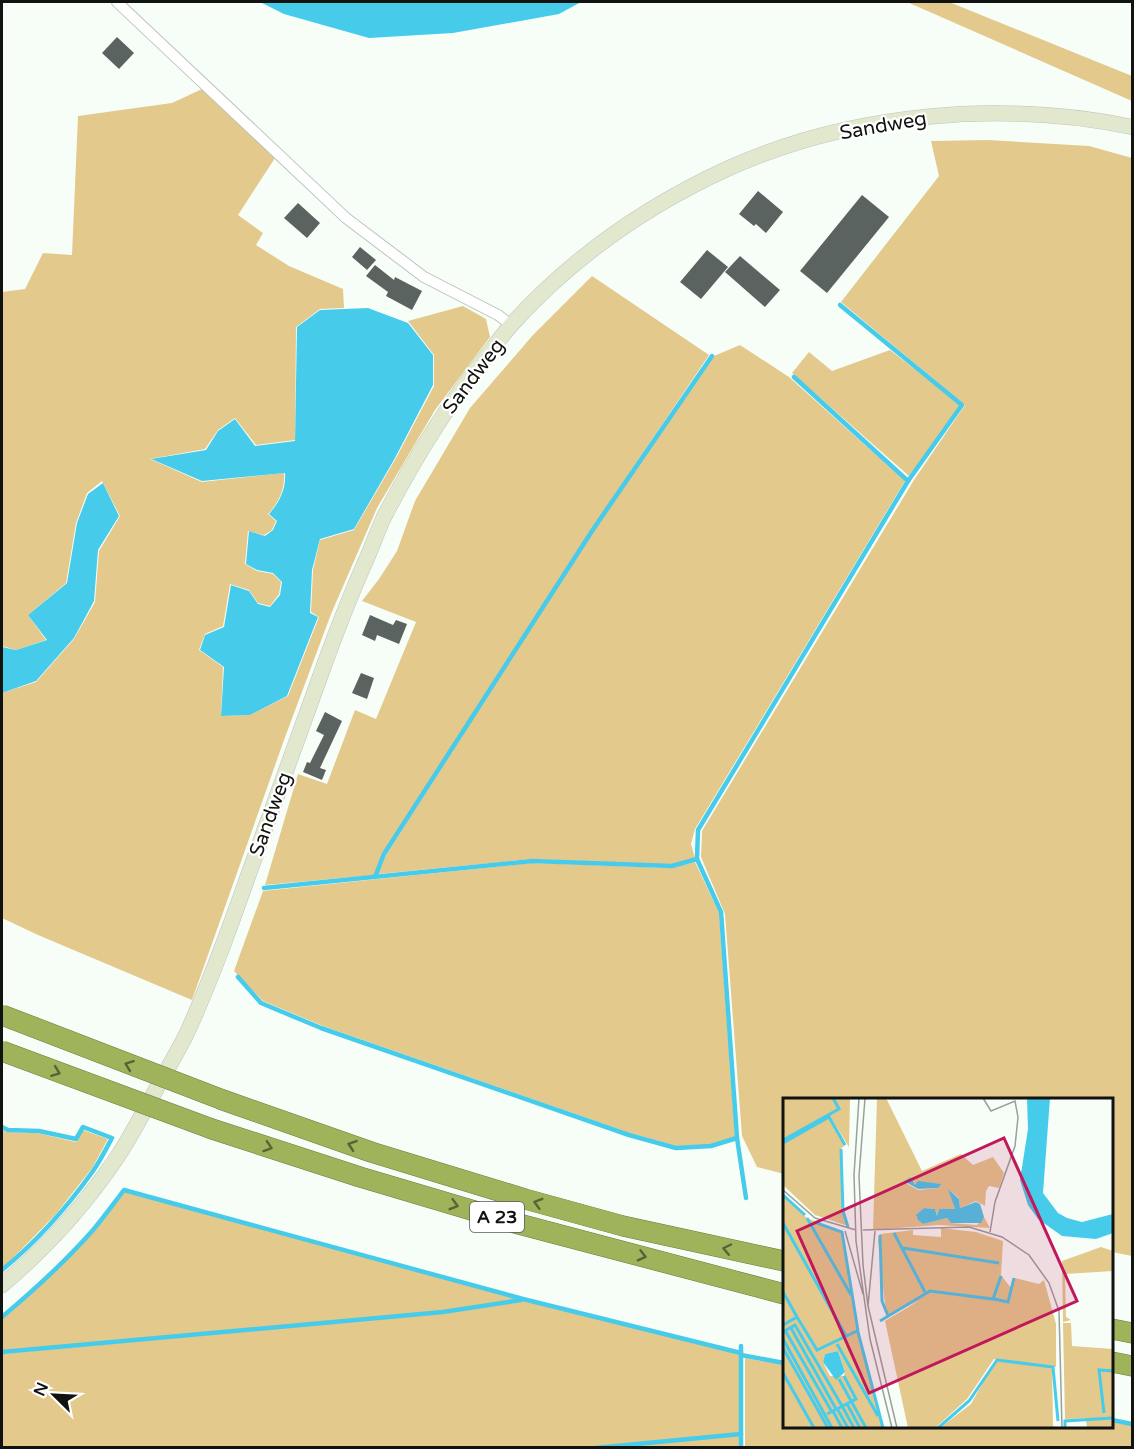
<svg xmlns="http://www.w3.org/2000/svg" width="1134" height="1449" viewBox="0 0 1134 1449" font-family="'Varela Round',sans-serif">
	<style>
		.green { fill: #e3c98c }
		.water { fill: #47cbeb }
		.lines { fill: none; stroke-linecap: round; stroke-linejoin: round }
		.stream { stroke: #47cbeb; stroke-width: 4.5 }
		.building { fill: #5b6361 }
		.street-casing { stroke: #bcc3be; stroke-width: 12 }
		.secondary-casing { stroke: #bcc3be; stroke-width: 16 }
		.highway-casing { stroke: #6d7b40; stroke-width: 21 }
		.street { stroke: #fff; stroke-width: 10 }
		.secondary { stroke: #e2e8ce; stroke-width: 15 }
		.highway { stroke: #9fb35a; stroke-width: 20 }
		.highway-bridge-casing { stroke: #6d7b40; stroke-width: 21; stroke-linecap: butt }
		.highway-bridge { stroke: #9fb35a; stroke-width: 20 }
		.oneway { stroke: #586336 }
		.labels { text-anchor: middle; stroke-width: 4.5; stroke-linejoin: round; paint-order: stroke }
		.shield { fill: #fff; stroke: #585a58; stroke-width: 1.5 }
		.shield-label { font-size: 18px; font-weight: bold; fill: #111311 }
		.street-label { font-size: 20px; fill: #111311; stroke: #fff }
		.inset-river { fill: none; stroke: #47cbeb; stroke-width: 3 }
		.inset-road { fill: none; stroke: #9ba09c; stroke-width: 1.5 }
		.view { fill: #c2185b; fill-opacity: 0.15; stroke: #c2185b; stroke-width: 3 }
		.inset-edge { fill: none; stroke: #111311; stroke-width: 3 }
	</style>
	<rect width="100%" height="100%" fill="#f7fef8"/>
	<!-- green -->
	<g class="green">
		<polygon points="907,2 949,2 1132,76 1132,101"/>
		<path d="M202,89L275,158L238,215L263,233L256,245L289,266L343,289L344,308L320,309L296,327L295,440L256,445L235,418L218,430L205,449L150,459L202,482L284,473C285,490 279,502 268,514L276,521L272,530L264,535L248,531L245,564L257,571L273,574L281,582L279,594L270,606L258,603L249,590L230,584L223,626L205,634L199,650L223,667L221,716L250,715L288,696L319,617L311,612L313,570L320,540L354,530L396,458L434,386V355L408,321L463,306L486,319L490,337L435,410L377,508L331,614L284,740L192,1000L38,935L2,918V693L36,682L74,639L95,602L99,551L120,516L102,481L87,493L76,523L66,583L28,615L46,640L16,650L2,646V292L25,289L43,253L72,255L78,116L172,103Z"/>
		<polygon points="988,140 1089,146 1132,158 1132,1256 1112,1252 1112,1100 784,1100 784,1174 757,1167 742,1136 725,914 701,857 702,831 914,480 965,405 841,302 939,176 931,141"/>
		<polygon points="592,276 709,355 591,530 384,854 375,875 265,885 298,774 327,784 355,710 376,719 416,622 362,601 379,579 397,551 415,501 470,408 533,335"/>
		<polygon points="740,345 789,377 905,481 695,829 691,844 695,858 672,865 532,859 378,874 386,855 593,531 714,356"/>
		<polygon points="890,350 961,405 909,476 792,373 809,352 832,371"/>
		<polygon points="695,862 719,913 735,1137 711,1145 677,1146 630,1133 323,1026 263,1001 234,971 263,891 531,863 671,868"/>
		<polygon points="2,1130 7,1132 37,1133 76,1142 83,1130 108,1139 92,1168 56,1214 10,1261 2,1268"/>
		<path d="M124,1191L518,1299L443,1311L2,1352V1318C34,1292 65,1263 93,1232C104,1219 114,1205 124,1191Z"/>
		<polygon points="523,1300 739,1354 739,1433 576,1448 2,1447 2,1354 443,1313"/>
		<polygon points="745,1358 784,1365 784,1426 1112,1426 1112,1420 1132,1424 1132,1447 745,1447"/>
		<polygon points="739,1436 739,1447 613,1447"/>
	</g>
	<!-- water -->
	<g class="water">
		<polygon points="260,2 581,2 559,14 453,33 369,38 284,14"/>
		<path d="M368,308L408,323L433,355V385L395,458L354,529L320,539L312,570L310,613L318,617L287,696L250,715L221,716L224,667L200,650L205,635L224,627L231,585L249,591L258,604L270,607L280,595L282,582L273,573L257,570L246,564L249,531L265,536L273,530L277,521L269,514C280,501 286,489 285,473L202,481L151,459L206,450L218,431L235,419L255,446L295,441L297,327L320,310Z"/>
		<polygon points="103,483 119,516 98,550 94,601 74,638 36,681 2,693 2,647 16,650 47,640 28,615 67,583 77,523 88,494"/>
	</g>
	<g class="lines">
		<!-- stream -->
		<g class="stream">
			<polyline points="840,305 962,405 908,481"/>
			<polyline points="375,877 384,854 592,531 712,356"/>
			<polyline points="264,888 532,861 672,866 697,859"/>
			<polyline points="238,977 261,1003 321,1028 629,1135 676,1148 711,1146 737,1138"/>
			<path d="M2,1127L8,1130L39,1131L76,1139L83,1127L112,1138C106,1149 100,1161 93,1171C68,1206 35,1243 2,1270"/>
			<polyline points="746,1198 737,1138 721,912 697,859 698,830 908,481 794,377"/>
			<path d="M2,1317C34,1290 65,1262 93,1230C104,1217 114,1203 124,1190L523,1299L741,1353"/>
			<polyline points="741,1346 741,1448"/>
			<polyline points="2,1352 443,1312 521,1300"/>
			<polyline points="741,1355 784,1363"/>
			<polyline points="1112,1420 1132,1424"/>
			<polyline points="595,1448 741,1434"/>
		</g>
	</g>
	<!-- building -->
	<g class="building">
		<polygon points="117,37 134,53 119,69 102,53"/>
		<polygon points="758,191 783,212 766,233 756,224 754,226 739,214"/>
		<polygon points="862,195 889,217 827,293 800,271"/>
		<polygon points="298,203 320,223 307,238 284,218"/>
		<polygon points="360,247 376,260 367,270 352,257"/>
		<polygon points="707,250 728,267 701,299 680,282"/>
		<polygon points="740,256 780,290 765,307 725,272"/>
		<polygon points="375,265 394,280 395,277 422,291 412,310 386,296 388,292 366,276"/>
		<polygon points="370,615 393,625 396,620 407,624 399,644 377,635 375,641 362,635"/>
		<polygon points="361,673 374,678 367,699 352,693"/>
		<polygon points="325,712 342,721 320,768 326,770 322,780 303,772 307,762 310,763 324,735 316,731"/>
	</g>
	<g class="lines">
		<!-- street casing -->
		<g class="street-casing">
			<polyline id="street" points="117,2 346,218 424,277 498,315 511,325"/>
		</g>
		<!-- secondary casing -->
		<g class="secondary-casing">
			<path id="secondary" d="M2,1285C45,1249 84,1206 116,1159C132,1135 146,1108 160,1082C169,1066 178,1051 186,1035C210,983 229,930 248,876C272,809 296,742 321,674C335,635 350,596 367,558C373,544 378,530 384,517C413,461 446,407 485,358C494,347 503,334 513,323C573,257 648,205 729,168C852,113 1001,100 1132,127"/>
		</g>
		<!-- highway casing -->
		<g class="highway-casing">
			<g id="highway">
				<polyline points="223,1100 371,1152 525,1199 623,1226 784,1261"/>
				<polyline points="212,1129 360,1177 515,1223 784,1294"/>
				<polyline points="1112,1329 1132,1333"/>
				<polyline points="1112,1362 1132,1366"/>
			</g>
		</g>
		<!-- street -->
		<use href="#street" class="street"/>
		<!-- secondary -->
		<use href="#secondary" class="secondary"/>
		<!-- highway -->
		<use href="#highway" class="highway"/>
		<!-- highway-bridge casing -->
		<g class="highway-bridge-casing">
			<g id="highway-bridge">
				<polyline points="2,1015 223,1100"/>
				<polyline points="2,1051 212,1129"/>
			</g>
		</g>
		<!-- highway-bridge -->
		<use href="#highway-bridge" class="highway-bridge"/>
	</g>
	<!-- one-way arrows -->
	<defs><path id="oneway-chevron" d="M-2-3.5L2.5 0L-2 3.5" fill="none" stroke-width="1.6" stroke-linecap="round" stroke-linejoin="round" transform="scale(1.5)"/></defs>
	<g class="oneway">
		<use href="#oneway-chevron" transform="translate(129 1065) rotate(-159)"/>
		<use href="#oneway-chevron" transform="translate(56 1072) rotate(21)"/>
		<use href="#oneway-chevron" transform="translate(352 1145) rotate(-161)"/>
		<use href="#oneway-chevron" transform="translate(268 1147) rotate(18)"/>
		<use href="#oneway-chevron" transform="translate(538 1203) rotate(-164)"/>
		<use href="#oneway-chevron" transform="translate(454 1205) rotate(16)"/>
		<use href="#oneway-chevron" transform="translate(727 1249) rotate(-168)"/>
		<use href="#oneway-chevron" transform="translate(642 1256) rotate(15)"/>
	</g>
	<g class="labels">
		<!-- shield labels -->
		<rect class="shield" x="470" y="1202" width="54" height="30" rx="4.5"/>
		<g class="shield-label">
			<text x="497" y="1223">A 23</text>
		</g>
		<!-- street labels -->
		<g class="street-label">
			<text transform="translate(883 125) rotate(-10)" y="7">Sandweg</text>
			<text transform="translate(473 376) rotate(-53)" y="7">Sandweg</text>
			<text transform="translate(270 814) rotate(-70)" y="7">Sandweg</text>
		</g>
	</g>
	<!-- overview -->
	<g transform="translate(783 1098)">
		<rect width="330" height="330" fill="#f7fef8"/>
		<path d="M0,0H50L56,11L51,15L57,11L51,0H67L66,49L46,17L0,41ZM94,0H103L139,73L178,56L190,67L210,59L221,75L216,90L206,88L203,93L202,108L193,103L177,110L176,100L166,92L172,111H156L154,118L152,111L141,110L133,118L140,126L164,120L168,125L194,127L201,119L207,130L155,127L90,132ZM128,79L133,88L135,84L159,86L155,90L135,92L121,84ZM46,19L62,47L58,51L60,113L65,128L32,117L0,87V46ZM0,98L24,120L59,134L75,232L54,242L74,233L99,330H0ZM55,253L62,274L61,278H47L40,264L42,256ZM158,130L193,134L220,143L218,177L228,190L232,180L256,186L261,182L273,226V269L211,261L184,301L152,330H125L102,223L137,202L105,218L103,215L95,142L97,136L130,132V137L158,139ZM318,149L330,153V173L282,176L283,219L288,222L280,224L279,163ZM280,225H288L289,248L330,251V320L282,321ZM212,263L269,269L270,328L278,330H157L188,306ZM330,321V330H304L303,322Z" fill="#e3c98c" fill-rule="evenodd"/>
		<path d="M244,0H267L260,95L275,115L284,120L299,124L330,116V135L313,141L279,138L255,121L245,107L237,82L245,31ZM128,79L132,87L135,83L159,86L155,90L135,91L121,83ZM165,91L176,101L177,110L193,104L197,106L201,119L198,125H168L164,120L140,126L135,122L133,117L141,110L152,111L154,118L156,111H172ZM55,253L62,274L53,282L40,264L42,256Z" fill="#47cbeb"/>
		<path class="inset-river" d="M0,42L56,11L50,0M0,45L46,19L62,47M58,51L60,113L65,129M0,97L22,117M24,120L68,197M31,124L59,134L75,233M0,125L63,238M111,135L142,194M97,137L99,203L105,218M120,150L216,165M0,194L14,219M211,201L225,204L231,180M97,223L147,193L210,201L218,178M0,227L14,219L34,252L76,232M8,230L53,311M0,234L12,227L59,308M3,234L49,314M75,234L100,330M0,241L49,330M54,246L95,318M0,250L45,330M0,275L31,330M56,281L83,330M64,306L77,330M59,308L71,330M55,312L65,330M50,313L59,330M321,315L316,272L330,273M44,316L73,301L61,278M155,330L186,303L214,262L270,269L275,323M282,330V323L330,320"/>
		<path class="inset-road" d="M76,0L71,77L73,143L87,241L109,330M82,0L76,78L80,167L85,208L114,330M200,0L208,13L232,3L235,19L232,48L212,104L207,134M0,92L32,120L73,132M80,132L186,129L219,139L246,157L266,185L276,213L279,330M62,133L80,196M85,208L92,133"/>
		<path class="view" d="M221,40L294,203L86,295L14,133Z"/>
		<rect width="330" height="330" class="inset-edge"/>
	</g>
	<!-- border -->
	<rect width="1134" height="1449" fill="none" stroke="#111311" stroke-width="6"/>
	<!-- north arrow -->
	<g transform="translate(54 1395) rotate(294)" stroke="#ffffff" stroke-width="4.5" paint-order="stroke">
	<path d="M0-4.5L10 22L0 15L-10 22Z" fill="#111311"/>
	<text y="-9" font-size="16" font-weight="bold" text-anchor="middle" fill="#111311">N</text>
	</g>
</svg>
